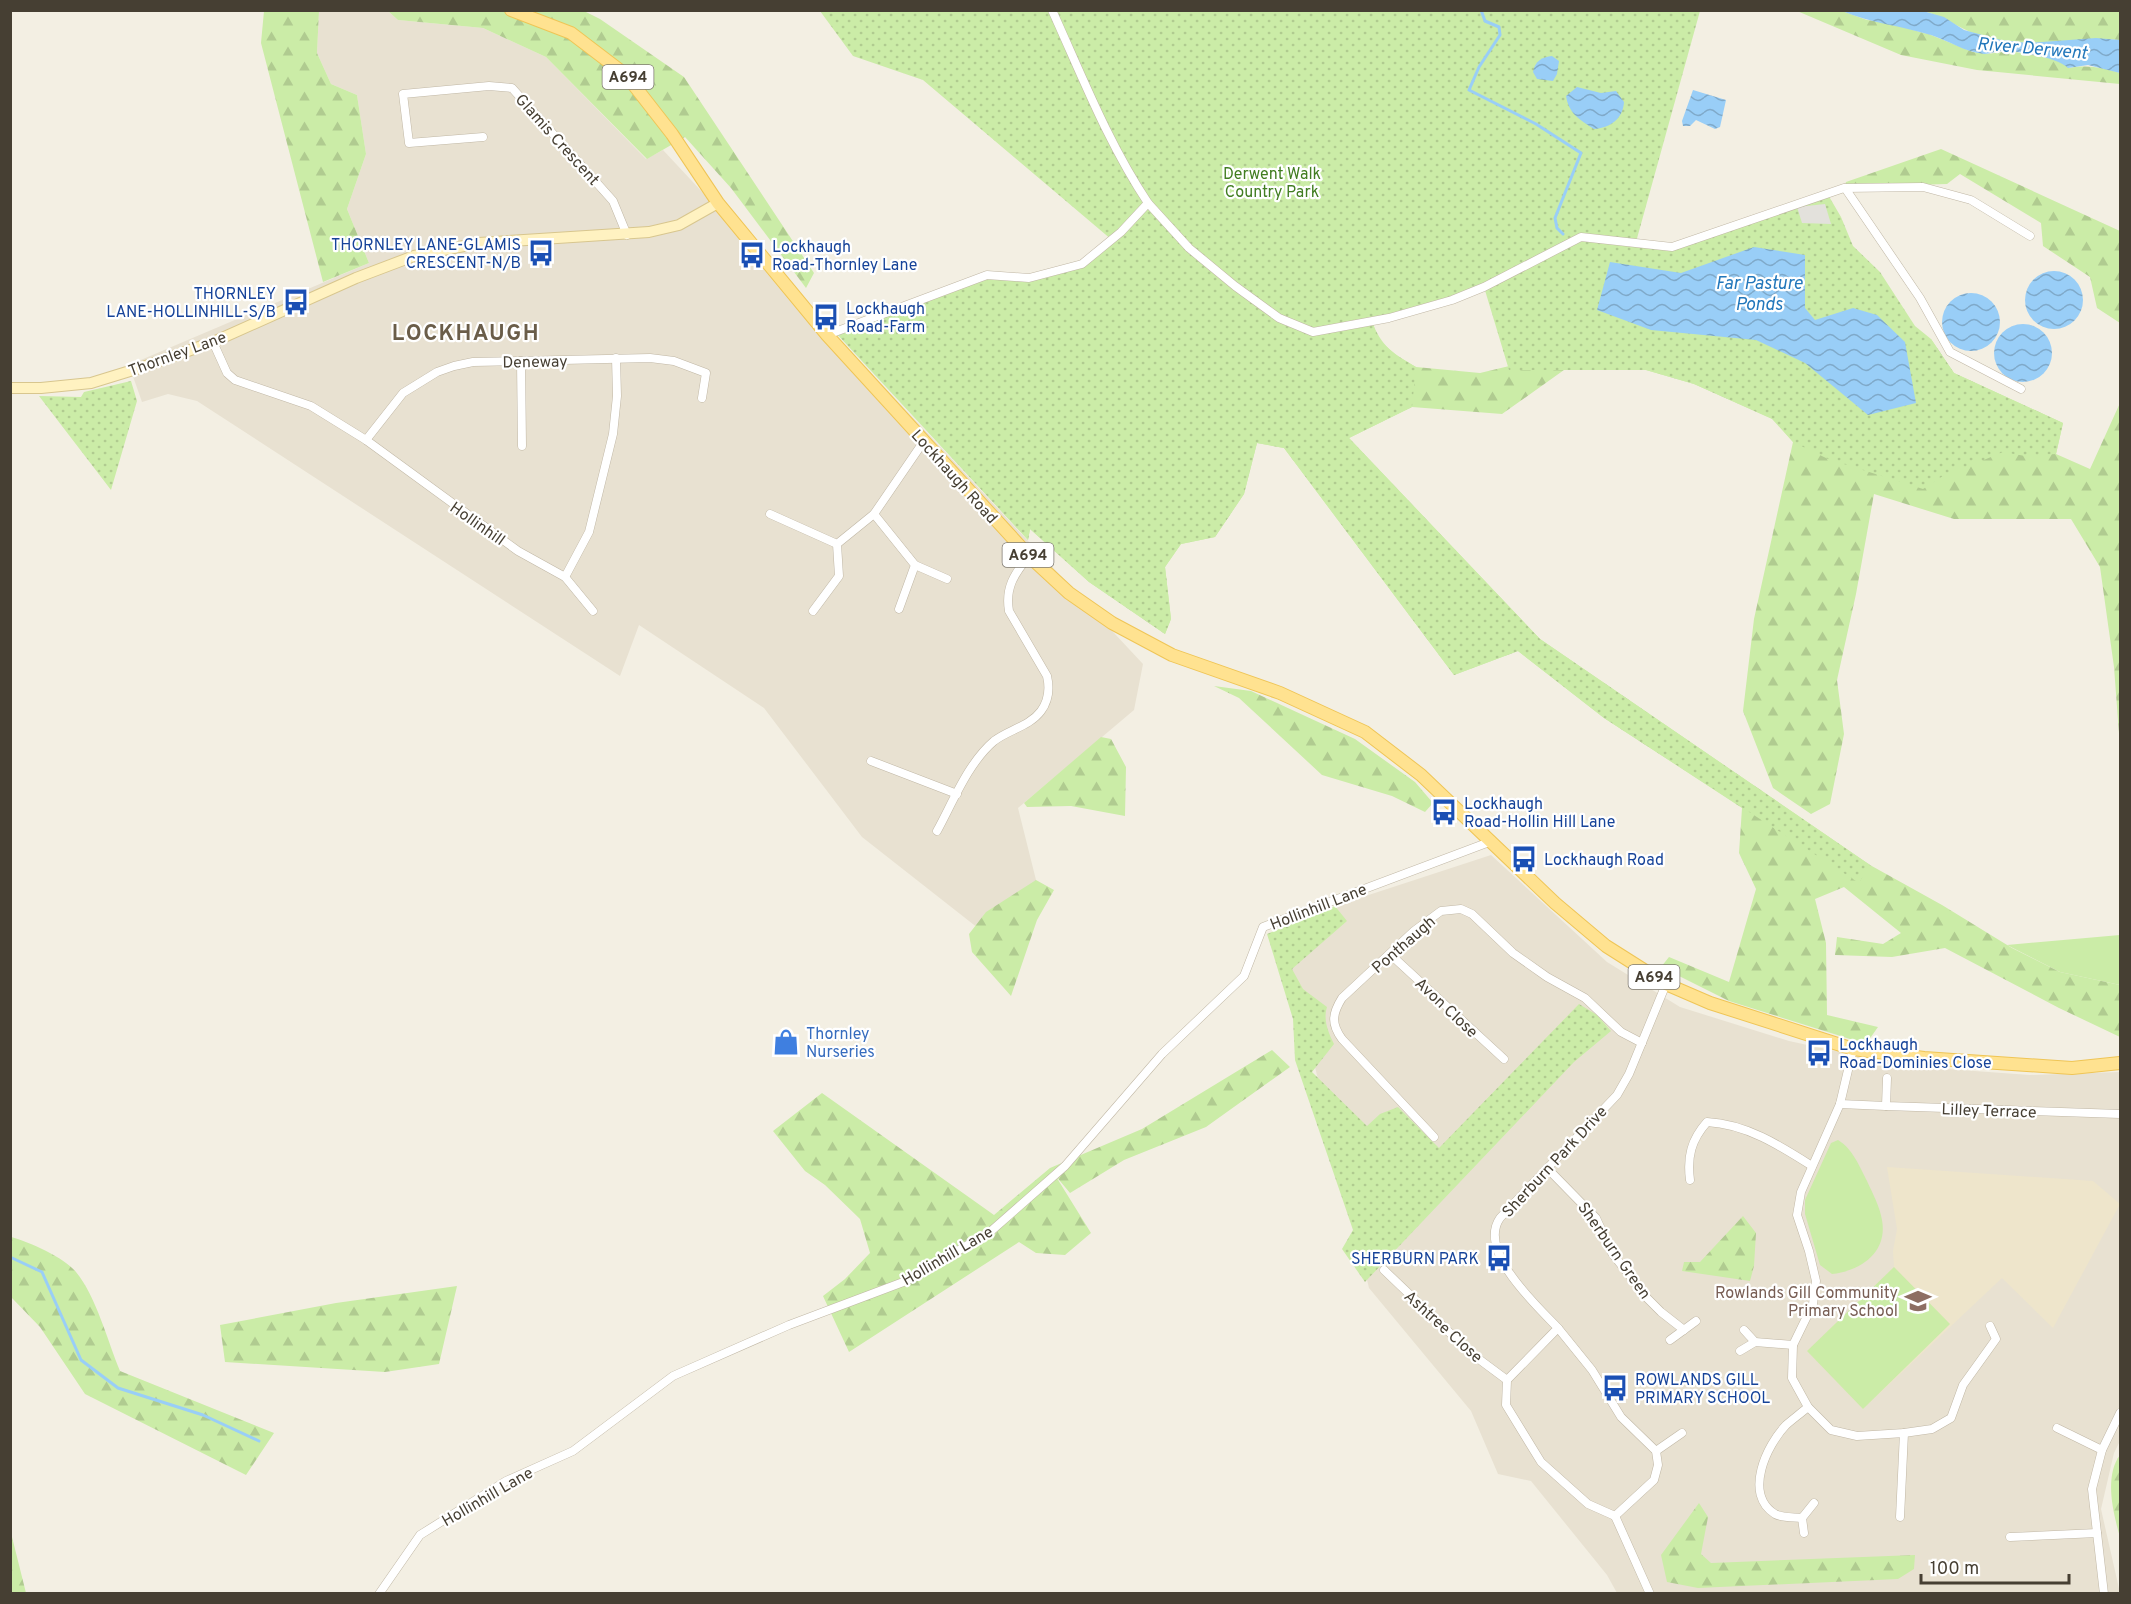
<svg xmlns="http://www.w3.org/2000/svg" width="2131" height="1604" viewBox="0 0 2131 1604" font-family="Overpass,sans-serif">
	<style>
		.residential { fill: #e8e1d1 }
		.education { fill: #eee5cb }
		.green { fill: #cbeca7 }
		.forest { fill: url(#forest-firs) }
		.park { fill: url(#park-dots) }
		.parking { fill: #e3e1dc }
		.water { fill: url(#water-waves) }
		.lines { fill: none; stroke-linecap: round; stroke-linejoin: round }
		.stream { stroke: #99cef7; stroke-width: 3 }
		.street-casing { stroke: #c0b7a5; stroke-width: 9 }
		.secondary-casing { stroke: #d8c68e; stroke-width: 12 }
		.primary-casing { stroke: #efc556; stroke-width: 14 }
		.street { stroke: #fff; stroke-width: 8 }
		.secondary { stroke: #fff2c1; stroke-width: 10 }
		.primary { stroke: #ffe290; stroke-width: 12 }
		.labels { text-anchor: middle; stroke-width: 4.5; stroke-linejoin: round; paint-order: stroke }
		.shield { fill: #fff; stroke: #7e7970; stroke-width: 1.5 }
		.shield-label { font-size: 15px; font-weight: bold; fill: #463f33 }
		.street-label { font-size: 16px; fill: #463f33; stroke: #fff }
		.park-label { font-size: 16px; fill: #417d21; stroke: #fff }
		.transit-label { font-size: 16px; fill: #164399; stroke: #fff; text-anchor: start }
		.shop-label { font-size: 16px; fill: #366cbe; stroke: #fff; text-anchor: start }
		.education-label { font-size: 16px; fill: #785e54; stroke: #fff; text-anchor: end }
		.water-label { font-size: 18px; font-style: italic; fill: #27b; stroke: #fff }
		.district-label { font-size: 22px; font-weight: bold; letter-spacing: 1.5px; fill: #6a5d49; stroke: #fff }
	</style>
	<defs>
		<pattern id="forest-firs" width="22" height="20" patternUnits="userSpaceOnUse" patternTransform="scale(1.5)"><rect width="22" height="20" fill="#cbeca7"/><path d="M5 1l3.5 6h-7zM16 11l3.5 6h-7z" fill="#b0cb90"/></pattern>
		<pattern id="park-dots" width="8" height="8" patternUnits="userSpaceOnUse" patternTransform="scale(1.5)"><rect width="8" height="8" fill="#cbeca7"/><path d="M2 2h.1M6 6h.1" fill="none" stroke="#b0cb90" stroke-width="1.8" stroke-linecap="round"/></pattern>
		<pattern id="water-waves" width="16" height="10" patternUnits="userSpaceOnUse" patternTransform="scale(1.5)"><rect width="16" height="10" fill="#99cef7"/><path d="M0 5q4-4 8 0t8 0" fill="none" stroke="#7fa9c9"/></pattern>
	</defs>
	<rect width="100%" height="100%" fill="#f3efe3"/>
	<!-- residential -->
	<g class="residential">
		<polygon points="319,11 388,11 398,20 483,28 546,57 646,159 663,150 1143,664 1134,710 1018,808 1036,880 983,932 862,837 764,708 639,625 620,676 197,401 168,394 142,402 129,365 369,263 347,209 366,154 357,95 331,84 317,53"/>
		<polygon points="1491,855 1607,962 1680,1007 1789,1041 1905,1066 2030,1075 2120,1072 2120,1441 2114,1453 2101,1509 2120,1593 1617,1593 1607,1575 1531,1481 1498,1474 1471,1411 1369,1288 1291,969 1346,921 1335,906"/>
	</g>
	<!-- education -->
	<polygon class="education" points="1887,1167 2093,1181 2120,1204 2053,1328 2002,1278 1863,1409 1807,1351 1894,1267 1893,1251 1897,1229"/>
	<!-- green -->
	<g class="green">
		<polygon points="2120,935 2120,985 2060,972 2007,945"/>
		<path d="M1838,1140C1852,1148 1860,1167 1867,1181C1873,1194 1880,1207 1882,1220C1888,1253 1860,1271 1832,1274L1820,1265L1805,1214V1200L1831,1143Z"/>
		<polygon points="1894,1267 1950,1324 1863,1409 1807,1351"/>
	</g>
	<!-- forest -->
	<g class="forest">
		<polygon points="582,10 600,19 684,77 814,273 806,288 731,188 685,137 647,159 546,57 483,28 398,20 388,11"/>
		<polygon points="264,11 319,11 317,53 331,84 357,95 366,154 347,209 369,263 323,282 261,43"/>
		<path d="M1797,11H1842L1867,20L1885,22L1931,35L1973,52L1987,54L2010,51L2059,60L2069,68C2087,65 2102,67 2120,73V84L1977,70L1901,55Z"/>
		<path d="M1923,11H2120V40C2076,37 2029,49 1986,38C1963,31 1946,17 1923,11Z"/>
		<polygon points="1941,149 2120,231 2120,323 2097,308 2090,277 2043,246 2041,223 1960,174 1947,184 1844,187 1846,182"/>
		<polygon points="958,299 1365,300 1378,339 1396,355 1416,367 1480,373 1551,356 1931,339 1954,373 2063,423 2056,454 2090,469 2120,403 2120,747 2114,667 2100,567 2071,519 1954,519 1874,494 1856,594 1837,680 1844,734 1830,804 1811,814 1773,788 1743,711 1754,619 1793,442 1773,419 1694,384 1646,370 1564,370 1502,414 1412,407 1349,438 1540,639 1870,865 1942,905 2012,948 2060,972 2120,985 2120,1037 2059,1008 1945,948 1892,957 1835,955 1837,937 1883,944 1901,933 1844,887 1815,899 1826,943 1827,1015 1878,1027 1866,1044 1729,1001 1661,967 1669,957 1729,982 1756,889 1739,853 1742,808 1604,718 1518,651 1454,675 1284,448 1257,443 1244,494 1215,537 1181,544 1165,567 1171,619 1165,634 1089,582 1030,529 1028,540 841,337"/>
		<polygon points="1214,686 1251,691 1355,739 1415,782 1433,803 1425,812 1392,796 1322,775 1239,698"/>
		<polygon points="1101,737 1111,739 1126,767 1125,816 1071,806 1027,807 1024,803"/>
		<polygon points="1036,880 1054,890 1037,920 1011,996 972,952 969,934 986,912"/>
		<polygon points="1272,1050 1290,1067 1206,1127 1124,1160 1070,1193 1055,1175 1091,1233 1065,1255 1036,1253 1019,1242 849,1352 823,1296 845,1279 870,1253 860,1219 825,1185 805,1171 773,1131 822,1093 994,1215 1050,1168 1142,1129"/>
		<polygon points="1743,1216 1756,1233 1754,1266 1750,1281 1682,1271 1684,1262 1700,1262"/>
		<path d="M11,1237C29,1242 64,1257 76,1272C96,1296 108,1342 120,1371L274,1433L246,1475L85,1394L40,1327L11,1297Z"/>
		<polygon points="457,1286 439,1364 385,1372 225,1362 220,1325 336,1303"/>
		<path d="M2120,1455V1537C2113,1513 2104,1476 2120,1455Z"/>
		<polygon points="1699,1503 1708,1517 1701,1554 1711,1563 1915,1555 1914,1569 1898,1579 1698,1588 1667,1582 1661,1555"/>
		<polygon points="11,1533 26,1593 11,1593"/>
	</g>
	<!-- park -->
	<g class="park">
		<path d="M820,11H1700L1636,242L1672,247L1827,193L1841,217L1853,246L1880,272L1915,326L1931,339L1954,373L2063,423L2056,454L2025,456L2003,452L1967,467L1952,470L1923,489L1828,459L1793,442L1772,419L1694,384L1646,370H1509L1484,287L1372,321C1381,347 1394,354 1416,367L1412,407L1349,438L1540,639L1870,865L1859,883L1604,718L1518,651L1454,675L1284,448L1257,443L1244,494L1215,537L1181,544L1165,567L1171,619L1165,634L1089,582L1030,529L1028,540L835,332L987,275L1029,278L1082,264L1112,240L923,80L853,56Z"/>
		<polygon points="131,381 137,401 111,490 39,396 81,397 84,392"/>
		<path d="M1335,906L1347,921L1292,969L1303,989L1327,1007C1323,1020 1328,1032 1334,1044L1312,1072L1367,1126L1380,1114L1398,1107L1439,1148L1579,1004L1597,1015L1611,1031L1574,1062L1365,1282L1342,1249L1353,1230L1295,1060L1293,1019L1267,934Z"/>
	</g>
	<!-- parking -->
	<polygon class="parking" points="1825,204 1831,224 1802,223 1797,207"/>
	<!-- water -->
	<g class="water">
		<path d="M1842,11H1923L1944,17L1964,30L2001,40L2028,43L2096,38L2120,40V73L2088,65L2068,68C2059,58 2017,50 2002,51C1996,51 1990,54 1984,54C1965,52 1949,41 1931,35C1902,26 1870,23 1842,11Z"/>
		<path d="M1552,56L1559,61L1557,74L1553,81L1537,79L1533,72C1535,61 1542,57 1552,56Z"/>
		<path d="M1577,87L1601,93L1616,91L1624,102C1623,119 1610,128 1594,129C1579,119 1569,114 1566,96Z"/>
		<polygon points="1693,90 1726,100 1720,127 1715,129 1696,120 1690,126 1683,126 1682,121"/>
		<polygon points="1754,247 1805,255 1805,308 1815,320 1853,308 1877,315 1905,342 1916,403 1868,415 1805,363 1756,340 1651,330 1597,310 1610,262 1681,273"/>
		<circle cx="2054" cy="300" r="29"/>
		<circle cx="1971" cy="322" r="29"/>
		<circle cx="2023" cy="353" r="29"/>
	</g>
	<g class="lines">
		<!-- stream -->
		<g class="stream">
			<polyline points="1481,10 1485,21 1499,27 1500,35 1479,67 1469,90 1536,124 1581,153 1555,218 1557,228 1563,234"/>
			<polyline points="10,1257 42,1272 81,1360 118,1388 203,1415 259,1441"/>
		</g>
		<!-- street casing -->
		<g class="street-casing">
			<g id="street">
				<path d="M1052,10C1082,76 1108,143 1148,203"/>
				<polyline points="483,137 409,143 403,94 489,86 512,88 613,201 627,235"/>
				<polyline points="1845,188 1920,298 1950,352 2021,389"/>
				<polyline points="827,335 987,275 1029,278 1082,264 1121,232 1148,203 1189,248 1235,286 1279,318 1313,332 1389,318 1452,300 1484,287 1581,237 1672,247 1844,188 1923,187 1971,200 2030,236"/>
				<polyline points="213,342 227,373 235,380 311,406 366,440 518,551 565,577 589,532 613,434 617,396 616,358"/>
				<polyline points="521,361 522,446"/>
				<polyline points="366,440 403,393 437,372 454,366 473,362 650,358 674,361 706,373 702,398"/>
				<polyline points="770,514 837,544 874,514"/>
				<polyline points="915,565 947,579"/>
				<polyline points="565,577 593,611"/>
				<polyline points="899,609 915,565 874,514 924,441"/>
				<polyline points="813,611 839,576 837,544"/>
				<polyline points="871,761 957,794"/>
				<path d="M937,831C953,802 968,763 994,741C1008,730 1030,726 1041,711C1049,700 1050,689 1047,676L1009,611C1005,588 1014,574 1029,556"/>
				<polyline points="1391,955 1504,1059"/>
				<polyline points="1887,1078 1886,1106 2120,1114"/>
				<polyline points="1840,1104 1886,1106"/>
				<path d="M1434,1137L1342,1039C1331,1024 1332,1014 1342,998L1414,931L1441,911L1461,909L1472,914L1513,953L1547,977L1585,998L1621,1032L1642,1043"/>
				<polyline points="1547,1168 1596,1218 1612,1253 1647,1298 1661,1312 1684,1330"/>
				<path d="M1690,1180C1687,1157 1691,1140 1707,1122C1746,1124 1779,1145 1812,1166"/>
				<polyline points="1384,1270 1472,1354 1507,1380"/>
				<polyline points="1558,1328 1592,1370 1621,1417 1656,1451 1658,1465 1654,1480 1615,1516"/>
				<polyline points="1744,1330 1755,1342"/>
				<polyline points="1670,1340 1696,1321"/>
				<polyline points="1793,1345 1813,1304 1816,1281 1809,1251 1797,1215 1801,1192 1840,1104 1853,1049"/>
				<polyline points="1740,1351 1755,1342 1793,1345 1792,1378 1808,1407 1831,1430 1857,1436 1904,1433 1932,1429 1951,1418 1963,1385 1996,1339 1990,1326"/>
				<path d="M1808,1407C1801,1413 1793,1419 1786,1425C1767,1445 1743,1494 1775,1514C1782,1518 1794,1517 1802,1518L1814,1503"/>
				<polyline points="2057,1428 2102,1450"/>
				<polyline points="1656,1451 1682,1433"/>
				<path d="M1615,1516L1588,1504L1541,1462L1506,1405L1507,1380L1558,1328C1536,1305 1477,1251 1500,1218L1617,1095L1629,1074L1666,984"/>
				<polyline points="1615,1516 1650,1594"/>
				<polyline points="1900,1517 1904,1433"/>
				<polyline points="1802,1518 1804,1533"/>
				<polyline points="2010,1537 2097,1533"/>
				<polyline points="379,1594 420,1535 506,1481 573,1451 673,1376 789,1325 906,1281 990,1232 1065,1166 1162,1054 1244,976 1263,927 1492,841"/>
				<polyline points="2104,1594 2092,1489 2102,1450 2120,1413"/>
			</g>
		</g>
		<!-- secondary casing -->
		<g class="secondary-casing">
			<polyline id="secondary" points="10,388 41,388 91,383 143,367 213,342 356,278 414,256 479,243 649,232 679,225 718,203"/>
		</g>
		<!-- primary casing -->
		<g class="primary-casing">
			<polyline id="primary" points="511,10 571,33 626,75 672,134 718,203 827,335 1029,556 1069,593 1112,623 1172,655 1280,693 1365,732 1421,775 1555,903 1606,946 1666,984 1710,1003 1853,1049 1924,1058 2072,1068 2120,1063"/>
		</g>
		<!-- street -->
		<use href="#street" class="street"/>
		<!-- secondary -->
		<use href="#secondary" class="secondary"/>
		<!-- primary -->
		<use href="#primary" class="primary"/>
	</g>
	<!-- icons -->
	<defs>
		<g id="bus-bare" transform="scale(2.07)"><path d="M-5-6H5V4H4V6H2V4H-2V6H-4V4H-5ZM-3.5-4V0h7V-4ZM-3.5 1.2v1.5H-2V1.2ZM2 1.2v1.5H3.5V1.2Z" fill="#1a4fb4" stroke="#fff" stroke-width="2.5" paint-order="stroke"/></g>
		<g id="shop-bare" transform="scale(2.07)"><path d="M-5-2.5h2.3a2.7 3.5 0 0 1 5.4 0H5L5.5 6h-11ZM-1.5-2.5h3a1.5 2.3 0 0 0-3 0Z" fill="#3f7fe0" stroke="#fff" stroke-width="2.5" paint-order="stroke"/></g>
		<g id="school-bare" transform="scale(2.07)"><path d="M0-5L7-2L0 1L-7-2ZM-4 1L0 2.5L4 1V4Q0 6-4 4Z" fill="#8d6e63" stroke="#fff" stroke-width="2.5" paint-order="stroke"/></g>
	</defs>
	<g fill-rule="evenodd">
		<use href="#bus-bare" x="541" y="253"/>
		<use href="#bus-bare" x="752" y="255"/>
		<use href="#bus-bare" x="296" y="302"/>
		<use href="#bus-bare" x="826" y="317"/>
		<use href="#bus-bare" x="1444" y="812"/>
		<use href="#bus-bare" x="1524" y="859"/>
		<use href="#shop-bare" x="786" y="1042"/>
		<use href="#bus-bare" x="1819" y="1053"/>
		<use href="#bus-bare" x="1499" y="1258"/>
		<use href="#school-bare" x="1918" y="1301"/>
		<use href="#bus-bare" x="1615" y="1388"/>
	</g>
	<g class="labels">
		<!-- shield labels -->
		<g class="shield">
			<rect x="602.5" y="65" width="51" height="24" rx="4.5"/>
			<rect x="1002.5" y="543" width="51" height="24" rx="4.5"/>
			<rect x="1628.5" y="965" width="51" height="24" rx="4.5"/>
		</g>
		<g class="shield-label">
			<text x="628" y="82">A694</text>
			<text x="1028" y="560">A694</text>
			<text x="1654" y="982">A694</text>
		</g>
		<!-- street labels -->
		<g class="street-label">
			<text transform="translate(558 139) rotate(48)" y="6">Glamis Crescent</text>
			<text transform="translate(177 353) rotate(-20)" y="6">Thornley Lane</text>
			<text transform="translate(535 361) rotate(-1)" y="6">Deneway</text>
			<text transform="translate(955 476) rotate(48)" y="6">Lockhaugh Road</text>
			<text transform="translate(478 523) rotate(35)" y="6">Hollinhill</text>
			<text transform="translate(1318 906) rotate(-21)" y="6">Hollinhill Lane</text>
			<text transform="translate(1403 944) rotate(-41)" y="6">Ponthaugh</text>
			<text transform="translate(1447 1007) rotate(43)" y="6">Avon Close</text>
			<text transform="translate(1989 1110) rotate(2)" y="6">Lilley Terrace</text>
			<text transform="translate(1554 1161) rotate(-47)" y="6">Sherburn Park Drive</text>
			<text transform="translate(1615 1250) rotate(55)" y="6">Sherburn Green</text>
			<text transform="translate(947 1255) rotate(-30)" y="6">Hollinhill Lane</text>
			<text transform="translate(1444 1326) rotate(42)" y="6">Ashtree Close</text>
			<text transform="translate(487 1496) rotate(-30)" y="6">Hollinhill Lane</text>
		</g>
		<!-- park labels -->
		<g class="park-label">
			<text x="1272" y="179">Derwent Walk<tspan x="1272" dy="18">Country Park</tspan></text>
		</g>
		<!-- transit labels -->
		<g class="transit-label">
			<text x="521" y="250" text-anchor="end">THORNLEY LANE-GLAMIS<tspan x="521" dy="18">CRESCENT-N/B</tspan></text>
			<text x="772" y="252">Lockhaugh<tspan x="772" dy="18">Road-Thornley Lane</tspan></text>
			<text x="276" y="299" text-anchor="end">THORNLEY<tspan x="276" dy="18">LANE-HOLLINHILL-S/B</tspan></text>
			<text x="846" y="314">Lockhaugh<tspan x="846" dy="18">Road-Farm</tspan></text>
			<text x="1464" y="809">Lockhaugh<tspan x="1464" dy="18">Road-Hollin Hill Lane</tspan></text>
			<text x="1544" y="865">Lockhaugh Road</text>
			<text x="1839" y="1050">Lockhaugh<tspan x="1839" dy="18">Road-Dominies Close</tspan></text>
			<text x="1479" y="1264" text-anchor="end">SHERBURN PARK</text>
			<text x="1635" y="1385">ROWLANDS GILL<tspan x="1635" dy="18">PRIMARY SCHOOL</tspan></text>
		</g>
		<!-- shop labels -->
		<g class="shop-label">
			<text x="806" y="1039">Thornley<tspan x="806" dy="18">Nurseries</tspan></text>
		</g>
		<!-- education labels -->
		<g class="education-label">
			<text x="1898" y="1298">Rowlands Gill Community<tspan x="1898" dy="18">Primary School</tspan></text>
		</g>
		<!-- water labels -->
		<g class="water-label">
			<text transform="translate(2032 48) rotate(5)" y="6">River Derwent</text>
			<text x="1759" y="289">Far Pasture<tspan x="1759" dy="21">Ponds</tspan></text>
		</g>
		<!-- district labels -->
		<g class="district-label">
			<text x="466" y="340">LOCKHAUGH</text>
		</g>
	</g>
	<!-- border -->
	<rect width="2131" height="1604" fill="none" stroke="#463f33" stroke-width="24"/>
	<!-- scale -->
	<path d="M1921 1574v9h148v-9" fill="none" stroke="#463f33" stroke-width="3"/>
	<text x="1930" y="1574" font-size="18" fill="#463f33" stroke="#ffffff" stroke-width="4.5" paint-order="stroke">100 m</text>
</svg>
